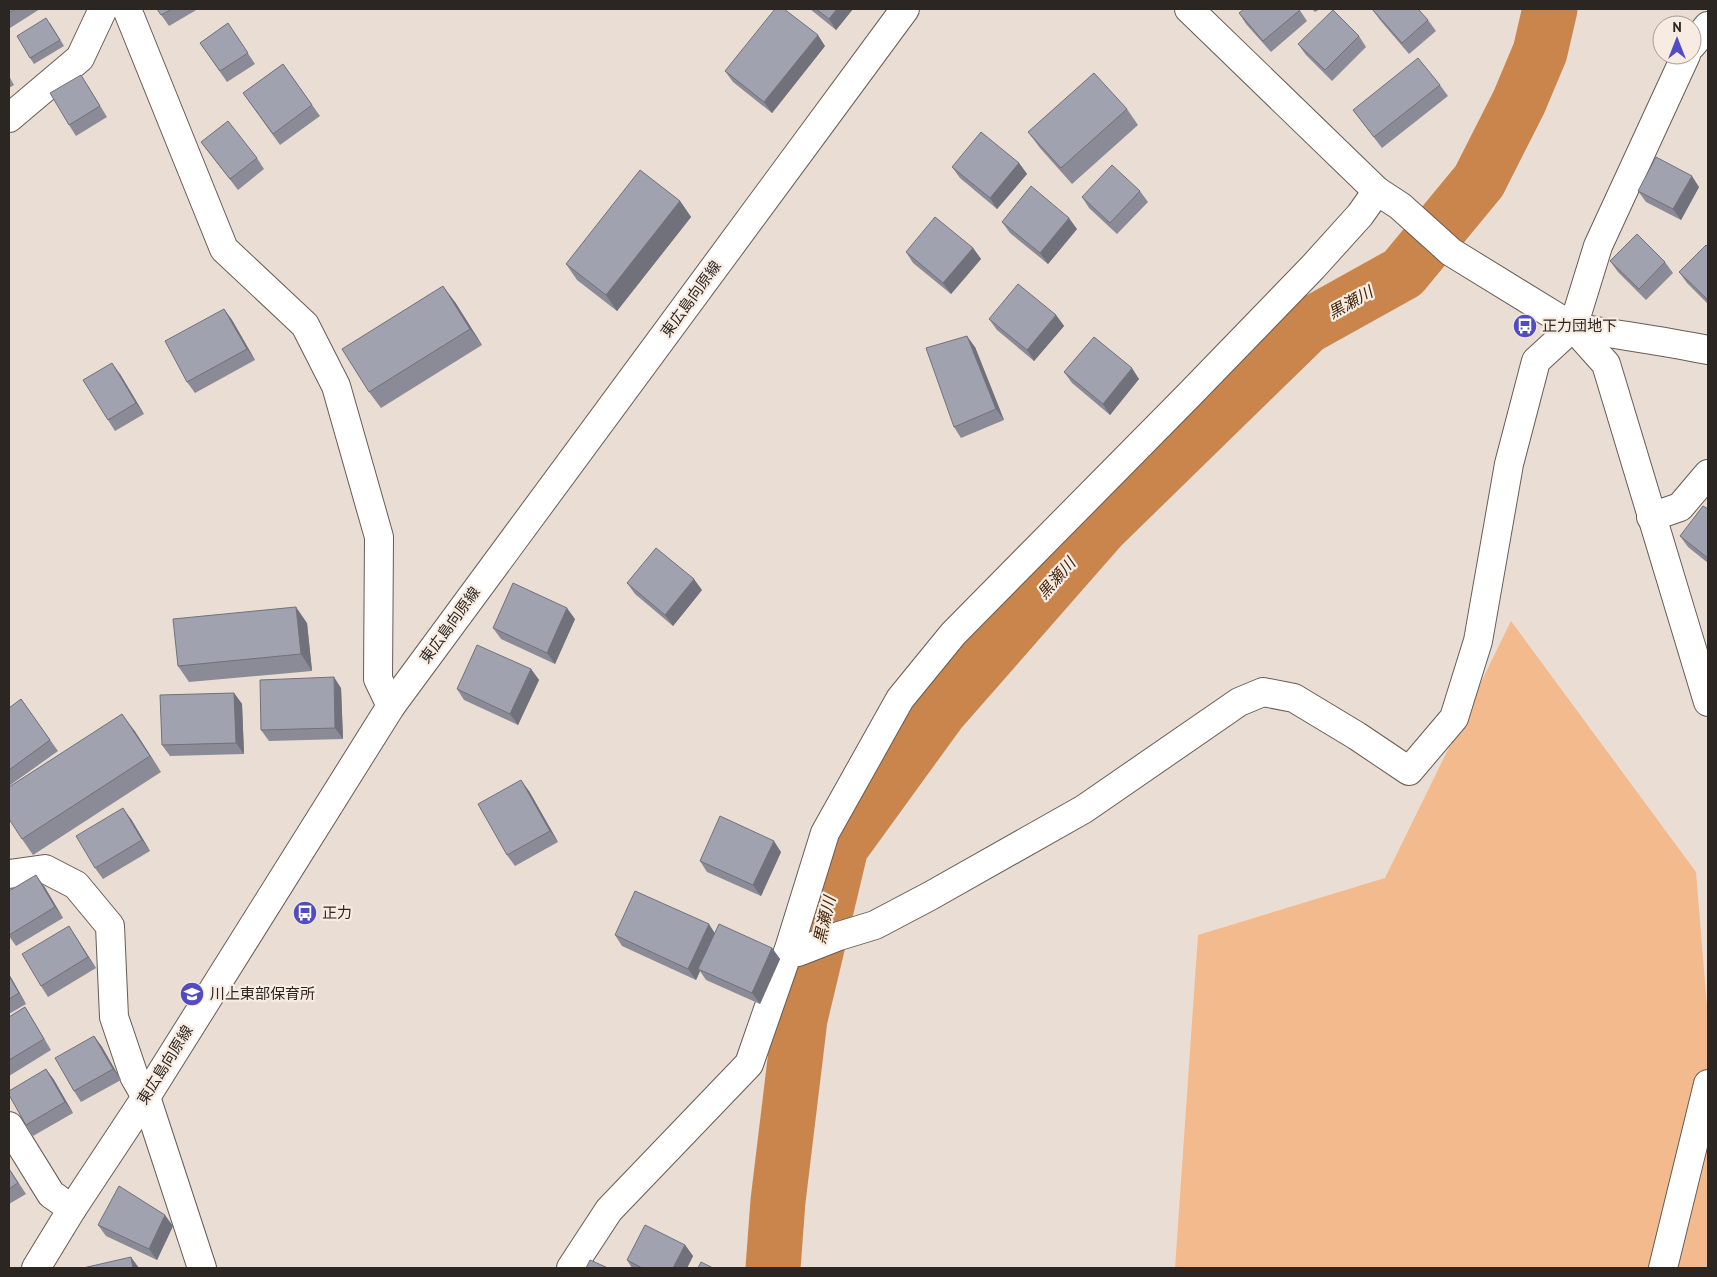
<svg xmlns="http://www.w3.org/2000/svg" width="1717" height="1277" viewBox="0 0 1717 1277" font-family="'PT Sans','Noto Sans JP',sans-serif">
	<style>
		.green { fill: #f3ba8d }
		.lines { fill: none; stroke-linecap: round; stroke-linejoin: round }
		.river { stroke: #c9854b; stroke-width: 55 }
		.street-casing { stroke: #675c54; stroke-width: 30 }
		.primary-casing { stroke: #675c54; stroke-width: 30 }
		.street { stroke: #fff; stroke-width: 28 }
		.primary { stroke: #fff; stroke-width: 28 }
		.wall { fill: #8a8b96 }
		.shaded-wall { fill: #70717a }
		.building { fill: #a0a2af; stroke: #70717a }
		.labels { text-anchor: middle; stroke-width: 4.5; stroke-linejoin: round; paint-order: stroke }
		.street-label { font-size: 15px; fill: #2b2622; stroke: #f8ebe1 }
		.poi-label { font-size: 15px; fill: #2b2622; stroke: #f8ebe1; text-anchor: start }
		.water-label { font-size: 16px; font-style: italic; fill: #42260d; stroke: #f8ebe1 }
	</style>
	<rect width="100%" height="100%" fill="#eaded4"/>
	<!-- green -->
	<polygon class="green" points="1511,621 1696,872 1708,1019 1708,1268 1175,1268 1198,935 1385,878"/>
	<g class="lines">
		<!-- river -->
		<polyline class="river" points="773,1268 778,1201 800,1019 841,847 939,712 1102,526 1306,327 1403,273 1479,181 1519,102 1540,52 1550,9"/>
		<!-- street casing -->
		<g class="street-casing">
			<g id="street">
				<polyline points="127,9 224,249 305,325 336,386 379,537 378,679 391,706"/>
				<polyline points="1189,9 1377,191 1400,206 1451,252 1573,327 1606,364 1708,702"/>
				<polyline points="1692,45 1708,26"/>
				<polyline points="9,118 80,58 103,9"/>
				<path d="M1573,327C1618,335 1664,341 1708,350"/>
				<polyline points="1651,517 1680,507 1708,474"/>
				<polyline points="9,874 45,869 76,885 110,926 114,1017 134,1076 146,1097 202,1268"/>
				<polyline points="788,952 798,952 839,936 875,925 930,896 1084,809 1239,702 1263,692 1294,698 1357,736 1409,771 1454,718 1478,641 1509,464 1536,361 1573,327 1598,246 1686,55"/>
				<polyline points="9,1126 51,1194 72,1209"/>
				<polyline points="571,1268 609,1210 749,1064 788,952 825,833 900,699 953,634 1189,395 1313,267 1360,215 1377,191"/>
				<polyline points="1663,1268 1708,1084"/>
			</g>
		</g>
		<!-- primary casing -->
		<g class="primary-casing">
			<polyline id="primary" points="36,1268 72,1209 146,1097 391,706 905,9"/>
		</g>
		<!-- street -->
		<use href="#street" class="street"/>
		<!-- primary -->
		<use href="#primary" class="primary"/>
	</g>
	<!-- wall -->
	<g class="wall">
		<polygon points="9,9 40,9 10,28 9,27"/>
		<polygon points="157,9 198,9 169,26"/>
		<polygon points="810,9 853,9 836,30"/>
		<polygon points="1299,9 1307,21 1271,52 1246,24 1239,13"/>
		<polygon points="1312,9 1320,9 1315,12"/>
		<polygon points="1372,9 1428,20 1436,31 1409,54 1380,20"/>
		<polygon points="50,23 64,46 34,64 30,58"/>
		<polygon points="228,23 255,64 227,82 200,43"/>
		<polygon points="1359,36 1366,47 1332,81 1306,55 1298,44"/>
		<polygon points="825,46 772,113 733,82 725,71"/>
		<polygon points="283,64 320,116 280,145 243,93"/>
		<polygon points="9,76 14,85 9,88"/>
		<polygon points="1440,85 1448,96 1382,148 1353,110"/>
		<polygon points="88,86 107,117 76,136 69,125"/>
		<polygon points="1127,109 1138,125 1072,184 1040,148 1028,132"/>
		<polygon points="201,142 257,158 264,169 238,190"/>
		<polygon points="1019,163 1027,174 997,209 960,178 952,167"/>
		<polygon points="1699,187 1681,220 1646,202 1638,191"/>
		<polygon points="1140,191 1148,202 1117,234 1089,208 1082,197"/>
		<polygon points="680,201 691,217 617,311 577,280 566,264"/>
		<polygon points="1002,222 1077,229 1048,264 1010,233"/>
		<polygon points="1708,247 1708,304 1687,283 1679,272"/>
		<polygon points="973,248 981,259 951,294 913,263 906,252"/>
		<polygon points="1610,261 1665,262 1673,273 1646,300 1618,272"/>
		<polygon points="455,302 482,345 381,408 369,392"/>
		<polygon points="224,309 232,320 255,360 195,393 187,382"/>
		<polygon points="1056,315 1064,326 1034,361 997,330 989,319"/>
		<polygon points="975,347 1004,420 961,438 954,427"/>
		<polygon points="1064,372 1139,379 1110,415 1072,383"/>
		<polygon points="120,374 144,414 115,431 108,420"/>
		<polygon points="1708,509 1708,563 1688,547 1680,536"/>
		<polygon points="627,583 702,590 673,626 635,594"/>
		<polygon points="575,619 555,664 501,639 493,628"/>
		<polygon points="307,623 312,671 189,682 178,666"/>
		<polygon points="531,669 539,680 518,725 464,700 457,689"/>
		<polygon points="341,688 343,739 269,741 261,730"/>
		<polygon points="234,693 242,704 244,754 170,756 162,745"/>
		<polygon points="21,699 58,751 9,786 9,708"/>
		<polygon points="134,730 161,772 33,855 22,839"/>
		<polygon points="529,791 558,842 515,866 507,855"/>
		<polygon points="131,819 150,851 103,879 95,868"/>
		<polygon points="781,852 761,896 707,872 700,861"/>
		<polygon points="44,886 63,918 16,946 9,936 9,891"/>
		<polygon points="69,926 96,968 48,997 41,986"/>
		<polygon points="715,933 772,948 780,959 760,1004 706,980 700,971 696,980 622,946 615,935"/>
		<polygon points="9,974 26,1004 9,1014"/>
		<polygon points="25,1007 32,1018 51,1050 9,1076 9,1017"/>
		<polygon points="94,1036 102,1047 121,1080 81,1102 74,1091"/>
		<polygon points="46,1069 54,1080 73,1113 33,1136 26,1125"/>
		<polygon points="9,1168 26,1194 9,1204"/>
		<polygon points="98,1225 173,1226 157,1260 106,1236"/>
		<polygon points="685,1245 693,1256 687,1268 632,1268 627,1260"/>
	</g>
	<!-- shaded-wall -->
	<g class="shaded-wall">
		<polygon points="837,9 853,9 836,30 829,19"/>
		<polygon points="818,35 825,46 772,113 764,102"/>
		<polygon points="1019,163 1027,174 997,209 990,198"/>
		<polygon points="1692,176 1699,187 1681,220 1673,209"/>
		<polygon points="680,201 691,217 617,311 606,295"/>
		<polygon points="1069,218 1077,229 1048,264 1040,253"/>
		<polygon points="973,248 981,259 951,294 943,283"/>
		<polygon points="443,286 455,302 482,345 470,329"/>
		<polygon points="224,309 232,320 255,360 247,349"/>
		<polygon points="1056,315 1064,326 1034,361 1027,350"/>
		<polygon points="967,336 975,347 1004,420 996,409"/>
		<polygon points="112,363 120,374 144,414 136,403"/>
		<polygon points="1132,368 1139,379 1110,415 1103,404"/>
		<polygon points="694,579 702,590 673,626 665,615"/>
		<polygon points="296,607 307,623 312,671 301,654"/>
		<polygon points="567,608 575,619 555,664 547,653"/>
		<polygon points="531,669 539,680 518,725 510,714"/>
		<polygon points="334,677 341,688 343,739 335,728"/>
		<polygon points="234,693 242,704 244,754 236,743"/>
		<polygon points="122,714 134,730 161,772 150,756"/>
		<polygon points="521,780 529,791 558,842 550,831"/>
		<polygon points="123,808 131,819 150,851 142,840"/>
		<polygon points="774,841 781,852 761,896 753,885"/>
		<polygon points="36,875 44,886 63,918 55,907"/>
		<polygon points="709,924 716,935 698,969 700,971 696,980 688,969"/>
		<polygon points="69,926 76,937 96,968 88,957"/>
		<polygon points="772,948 780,959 760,1004 752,993"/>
		<polygon points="9,974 26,1004 19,993 9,976"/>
		<polygon points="94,1036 102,1047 121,1080 113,1069"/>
		<polygon points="46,1069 54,1080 73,1113 65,1102"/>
		<polygon points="165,1215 173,1226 157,1260 149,1249"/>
		<polygon points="685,1245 693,1256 687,1268 673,1268"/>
		<polygon points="131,1257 139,1268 133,1268"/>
	</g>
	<!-- building -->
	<g class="building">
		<polygon points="9,9 15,9 9,13"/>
		<polygon points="157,9 172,9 161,15"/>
		<polygon points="775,9 784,9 818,35 764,102 725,71"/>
		<polygon points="816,9 837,9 829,19"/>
		<polygon points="1244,9 1299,9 1300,10 1263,41 1239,13"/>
		<polygon points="1372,9 1418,9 1428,20 1402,43"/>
		<polygon points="1333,10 1359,36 1325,70 1298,44"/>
		<polygon points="46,18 60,40 30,58 17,36"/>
		<polygon points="228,23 248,53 220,71 200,43"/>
		<polygon points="1418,58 1440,85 1374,137 1353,110"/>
		<polygon points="283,64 312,105 273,134 243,93"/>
		<polygon points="1094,73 1127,109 1061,168 1028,132"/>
		<polygon points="81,75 100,106 69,125 50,93"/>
		<polygon points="228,121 257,158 230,179 201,142"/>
		<polygon points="981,132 1019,163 990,198 952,167"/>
		<polygon points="1656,157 1692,176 1673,209 1638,191"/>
		<polygon points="1112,165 1140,191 1110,223 1082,197"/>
		<polygon points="640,170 680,201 606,295 566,264"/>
		<polygon points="1031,186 1069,218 1040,253 1002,222"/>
		<polygon points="935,217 973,248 943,283 906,252"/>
		<polygon points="1637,234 1665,262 1639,289 1610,261"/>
		<polygon points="1706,245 1708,247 1708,300 1679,272"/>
		<polygon points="1018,284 1056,315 1027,350 989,319"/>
		<polygon points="443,286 470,329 369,392 342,349"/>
		<polygon points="224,309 247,349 187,382 165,341"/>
		<polygon points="967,336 996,409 954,427 926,348"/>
		<polygon points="1094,337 1132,368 1103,404 1064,372"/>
		<polygon points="112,363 136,403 108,420 83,380"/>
		<polygon points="1703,506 1708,509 1708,558 1680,536"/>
		<polygon points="656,548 694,579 665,615 627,583"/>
		<polygon points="513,583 567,608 547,653 493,628"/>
		<polygon points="296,607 301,654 178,666 173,619"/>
		<polygon points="477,645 531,669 510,714 457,689"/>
		<polygon points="334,677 335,728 261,730 260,680"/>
		<polygon points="234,693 236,743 162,745 160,695"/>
		<polygon points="21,699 50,740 9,770 9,708"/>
		<polygon points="122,714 150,756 22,839 9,819 9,787"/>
		<polygon points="521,780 550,831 507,855 478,804"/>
		<polygon points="123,808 142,840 95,868 76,836"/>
		<polygon points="720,816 774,841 753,885 700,861"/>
		<polygon points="36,875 55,907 9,935 9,891"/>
		<polygon points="635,891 709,924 688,969 615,935"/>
		<polygon points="719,924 772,948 752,993 698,969"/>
		<polygon points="69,926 88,957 41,986 22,954"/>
		<polygon points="9,976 19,993 9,999"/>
		<polygon points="25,1007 44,1039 9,1060 9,1017"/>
		<polygon points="94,1036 113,1069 74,1091 55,1058"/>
		<polygon points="46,1069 65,1102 26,1125 9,1095 9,1091"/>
		<polygon points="9,1169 18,1183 9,1189"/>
		<polygon points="119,1186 165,1215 149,1249 98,1225"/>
		<polygon points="645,1225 685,1245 673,1268 642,1268 627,1260"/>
		<polygon points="131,1257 133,1268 83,1268"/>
		<polygon points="590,1260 608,1268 586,1268"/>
		<polygon points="701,1262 713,1268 698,1268"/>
	</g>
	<!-- icons -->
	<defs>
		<g id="bus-disc" transform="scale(1.25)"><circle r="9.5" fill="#524cc3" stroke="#f8ebe1"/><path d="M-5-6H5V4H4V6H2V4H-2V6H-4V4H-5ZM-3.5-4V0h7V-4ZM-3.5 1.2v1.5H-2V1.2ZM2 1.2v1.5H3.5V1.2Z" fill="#fff"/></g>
		<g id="school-disc" transform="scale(1.25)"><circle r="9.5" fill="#524cc3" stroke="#f8ebe1"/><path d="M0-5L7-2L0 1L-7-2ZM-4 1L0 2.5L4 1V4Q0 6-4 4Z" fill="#fff"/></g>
	</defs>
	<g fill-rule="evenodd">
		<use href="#bus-disc" x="1525" y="326"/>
		<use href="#bus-disc" x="305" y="913"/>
		<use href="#school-disc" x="192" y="994"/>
	</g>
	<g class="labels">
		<!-- street labels -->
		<g class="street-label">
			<text transform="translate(691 299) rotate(-54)" y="5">東広島向原線</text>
			<text transform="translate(450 625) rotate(-54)" y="5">東広島向原線</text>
			<text transform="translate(165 1065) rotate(-58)" y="5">東広島向原線</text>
		</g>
		<!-- poi labels -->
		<g class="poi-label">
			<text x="1542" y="331">正力団地下</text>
			<text x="322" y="918">正力</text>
			<text x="210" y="999">川上東部保育所</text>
		</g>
		<!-- water labels -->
		<g class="water-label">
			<text transform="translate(1350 302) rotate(-29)" y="6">黒瀬川</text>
			<text transform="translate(1056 578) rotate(-49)" y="6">黒瀬川</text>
			<text transform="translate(824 920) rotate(-77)" y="6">黒瀬川</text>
		</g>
	</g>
	<!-- border -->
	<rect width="1717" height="1277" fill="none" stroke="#2b2622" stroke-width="20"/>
	<!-- north arrow -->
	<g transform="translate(1677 40)"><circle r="24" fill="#f8ebe1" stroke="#a69c95"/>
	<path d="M0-4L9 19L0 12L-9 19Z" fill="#524cc3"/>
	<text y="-8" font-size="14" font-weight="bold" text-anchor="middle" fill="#2b2622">N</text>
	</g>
</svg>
